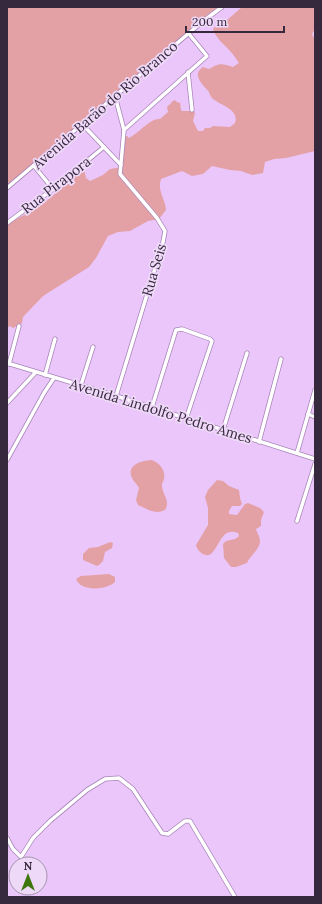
<svg xmlns="http://www.w3.org/2000/svg" width="322" height="904" viewBox="0 0 322 904" font-family="Lora,serif">
	<style>
		.green { fill: #e4a1a5 }
		.lines { fill: none; stroke-linecap: round; stroke-linejoin: round }
		.minor-casing { stroke: #a785b6; stroke-width: 5 }
		.minor { stroke: #fff; stroke-width: 3.5 }
		.labels { text-anchor: middle; stroke-width: 3.5; stroke-linejoin: round; paint-order: stroke }
		.street-label { font-size: 14px; fill: #37293d; stroke: #efd9f9 }
	</style>
	<rect width="100%" height="100%" fill="#eac6fa"/>
	<!-- green -->
	<g class="green">
		<polygon points="7,7 220,7 7,187"/>
		<path d="M242,7H315V29L312,34L315,40V151L286,158L274,159L265,162L263,173L252,175L241,171L230,170L212,166L203,174L192,176L182,171L161,179C157,191 165,198 166,210L159,219L148,221L130,231L118,232L108,236L96,258L89,267L43,296L23,317L22,323L13,328L10,326L7,328V225C16,218 27,214 37,208C53,197 69,182 78,166L83,164L86,178L90,181L103,175L110,169L122,167L124,136H127L129,138C139,133 150,118 160,119L168,112L167,107L174,100L179,103L180,102L181,110L182,111H193L195,113L193,121L198,131H203L205,128H210L213,126L230,127L235,123C240,109 219,105 212,98C211,97 209,93 209,92C203,85 191,75 203,67L209,69C219,63 221,63 233,67L239,63C236,59 234,55 231,52C225,45 216,39 213,29L217,25L226,21Z"/>
		<path d="M151,460C159,462 166,470 164,479C163,483 162,482 162,485C162,495 171,500 165,510C155,515 147,509 138,505L136,500L139,488C137,484 134,482 132,478C126,465 141,461 151,460Z"/>
		<path d="M217,480L223,481L229,486L239,490L240,498L242,504L240,506H232L229,511V514L237,515L245,504L248,503L260,508L264,512L261,520V526L256,529C257,533 260,537 260,541C260,549 250,556 247,563L236,567H231L224,558L223,544C227,538 234,542 239,536L238,533C222,527 220,545 212,553C206,559 197,551 196,545L208,525V508L205,497L208,490Z"/>
		<polygon points="110,542 113,543 112,548 105,552 103,561 99,565 97,566 83,560 83,554 89,548 98,547"/>
		<path d="M109,574L115,577V582C106,590 81,592 76,579L81,576Z"/>
	</g>
	<g class="lines">
		<!-- minor casing -->
		<g class="minor-casing">
			<g id="minor">
				<polyline points="188,72 192,110"/>
				<polyline points="115,96 124,130 120,174 157,218 165,231 163,242 116,396"/>
				<polyline points="82,124 121,165"/>
				<polyline points="124,130 207,56 189,34"/>
				<polyline points="34,166 53,189"/>
				<polyline points="7,188 202,22 222,7"/>
				<polyline points="7,223 53,189 104,147"/>
				<polyline points="7,363 116,396 315,459"/>
				<polyline points="9,364 19,326"/>
				<polyline points="45,375 55,339"/>
				<polyline points="81,385 93,347"/>
				<polyline points="7,403 36,372"/>
				<polyline points="152,407 176,330 182,329 210,339 212,341 186,419"/>
				<polyline points="308,414 315,417"/>
				<polyline points="223,430 247,353"/>
				<polyline points="259,442 281,359"/>
				<polyline points="297,453 315,390"/>
				<polyline points="7,460 44,393 54,378"/>
				<polyline points="297,521 315,464"/>
				<polyline points="7,838 13,849 21,857 33,838 50,821 87,790 105,779 119,778 133,789 162,833 168,834 185,821 190,821 235,897"/>
			</g>
		</g>
		<!-- minor -->
		<use href="#minor" class="minor"/>
	</g>
	<g class="labels">
		<!-- street labels -->
		<g class="street-label">
			<text transform="translate(105 105) rotate(-41)" y="5">Avenida Barão do Rio Branco</text>
			<text transform="translate(56 185) rotate(-38)" y="5">Rua Pirapora</text>
			<text transform="translate(154 270) rotate(-74)" y="5">Rua Seis</text>
			<text transform="translate(161 411) rotate(17)" y="5">Avenida Lindolfo Pedro Ames</text>
		</g>
	</g>
	<!-- border -->
	<rect width="322" height="904" fill="none" stroke="#37293d" stroke-width="16"/>
	<!-- north arrow -->
	<g transform="translate(28 876)"><circle r="19" fill="#efd9f9" stroke="#a593ae"/>
	<path d="M0-3L7 15L0 10L-7 15Z" fill="#3d760a"/>
	<text y="-6" font-size="11" font-weight="bold" text-anchor="middle" fill="#37293d">N</text>
	</g>
	<!-- scale -->
	<path d="M186 26v6h98v-6" fill="none" stroke="#37293d" stroke-width="2"/>
	<text x="192" y="26" font-size="12" fill="#37293d" stroke="#efd9f9" stroke-width="3" paint-order="stroke">200 m</text>
</svg>
